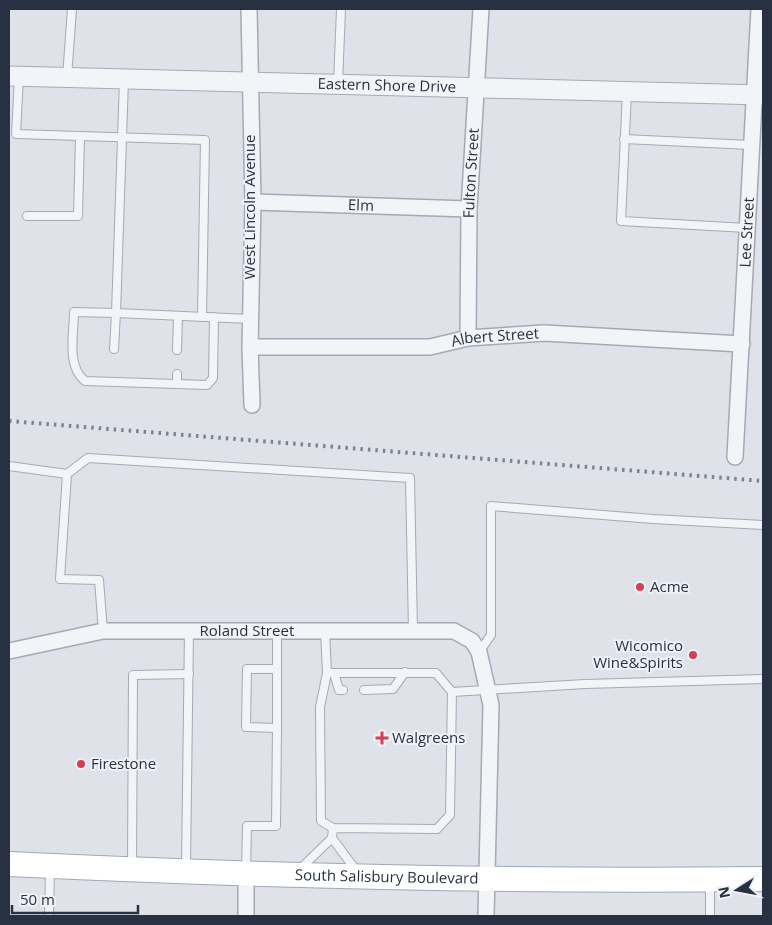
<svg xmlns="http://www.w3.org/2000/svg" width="772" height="925" viewBox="0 0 772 925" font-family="'Open Sans',sans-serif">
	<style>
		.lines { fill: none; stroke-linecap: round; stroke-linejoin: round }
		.service-casing { stroke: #a4aab3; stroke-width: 10 }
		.minor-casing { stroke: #a4aab3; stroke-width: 18 }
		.tertiary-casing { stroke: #a4aab3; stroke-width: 21 }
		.primary-casing { stroke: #9ea8b6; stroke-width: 26 }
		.service { stroke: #f2f4f7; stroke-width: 8 }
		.minor { stroke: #f2f4f7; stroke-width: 15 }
		.tertiary { stroke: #f2f4f7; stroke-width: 19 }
		.primary { stroke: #fff; stroke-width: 24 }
		.rail { stroke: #788394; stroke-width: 4; stroke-dasharray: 2.5 5; stroke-linecap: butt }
		.poi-dot { fill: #d43e56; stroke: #eff2f7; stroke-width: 2 }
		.labels { text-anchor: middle; stroke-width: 4; stroke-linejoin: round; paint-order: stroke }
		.street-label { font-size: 15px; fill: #273141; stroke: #eff2f7 }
		.poi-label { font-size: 15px; fill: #273141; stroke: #eff2f7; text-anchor: start }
	</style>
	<rect width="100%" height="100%" fill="#dfe3e9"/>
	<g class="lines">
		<!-- service casing -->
		<g class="service-casing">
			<g id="service">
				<polyline points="19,77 16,134 80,136"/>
				<polyline points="67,77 72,9"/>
				<polyline points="124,80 116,313 250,319"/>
				<polyline points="338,84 341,9"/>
				<polyline points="627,92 621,221 747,228"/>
				<polyline points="624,139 751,145"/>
				<polyline points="27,216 78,216 80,136 205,140 202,317"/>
				<path d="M114,349L116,313L74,312C74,334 66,366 85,381L207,385L213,378L214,317"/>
				<polyline points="177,350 178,316"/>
				<polyline points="177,384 177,374"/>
				<polyline points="9,466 67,474 60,579 99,580 103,631"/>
				<polyline points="67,474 88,458 410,478 413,631"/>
				<polyline points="325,631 327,673"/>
				<polyline points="479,652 491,635 491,506 653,519 763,525"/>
				<polyline points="277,669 277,728"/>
				<polyline points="334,673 339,690 343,690"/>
				<polyline points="364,690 393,689 405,672"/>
				<polyline points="452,692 585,684 763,679"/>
				<polyline points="332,838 358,873"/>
				<polyline points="132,866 133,675 189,674"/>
				<polyline points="186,868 189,630"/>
				<polyline points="300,869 332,838 333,828 321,821 320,707 327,673 436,673 452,692 450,815 437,829 333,828"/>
				<polyline points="246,871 247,826 276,826 277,728 246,727 247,669 277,669 277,631"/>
				<polyline points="710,883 710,916"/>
				<polyline points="49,916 50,868"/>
			</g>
		</g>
		<!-- minor casing -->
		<g class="minor-casing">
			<g id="minor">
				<polyline points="249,9 253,202 250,347 252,405"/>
				<path id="s1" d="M253,202L469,209"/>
				<path id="s2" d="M468,338L469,209L481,9"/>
				<path id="s3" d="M250,347H430L468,338L544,333L742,344"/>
				<path id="s4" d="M735,457L759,9"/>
				<path id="s5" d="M9,651L103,631H454L472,641L479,652L491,705L486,916"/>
				<polyline points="246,875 246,916"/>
			</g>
		</g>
		<!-- tertiary casing -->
		<g class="tertiary-casing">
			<g id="tertiary">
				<path id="s6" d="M9,76L763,95"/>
			</g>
		</g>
		<!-- primary casing -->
		<g class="primary-casing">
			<g id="primary">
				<path id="s7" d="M9,864C260,876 511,882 763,879"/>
			</g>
		</g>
		<!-- service -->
		<use href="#service" class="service"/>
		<!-- minor -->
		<use href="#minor" class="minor"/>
		<!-- tertiary -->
		<use href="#tertiary" class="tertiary"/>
		<!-- primary -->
		<use href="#primary" class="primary"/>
		<!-- rail -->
		<polyline class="rail" points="9,421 763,481"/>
	</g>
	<!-- markers -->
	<g class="poi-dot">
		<circle cx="640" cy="587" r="5"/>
		<circle cx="693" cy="655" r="5"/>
		<path d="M379.5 730.5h5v5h5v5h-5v5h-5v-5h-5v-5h5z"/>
		<circle cx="81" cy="764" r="5"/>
	</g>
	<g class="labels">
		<!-- street labels -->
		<g class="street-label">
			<text dy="5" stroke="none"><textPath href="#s6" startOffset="378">Eastern Shore Drive</textPath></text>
			<text dy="5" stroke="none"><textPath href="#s2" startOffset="165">Fulton Street</textPath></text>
			<text dy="5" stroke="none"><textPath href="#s1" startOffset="108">Elm</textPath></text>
			<text transform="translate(250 207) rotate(-90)" y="5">West Lincoln Avenue</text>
			<text dy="5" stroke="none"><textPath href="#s4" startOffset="225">Lee Street</textPath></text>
			<text dy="5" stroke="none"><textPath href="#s3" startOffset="246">Albert Street</textPath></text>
			<text dy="5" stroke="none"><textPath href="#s5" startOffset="240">Roland Street</textPath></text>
			<text dy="5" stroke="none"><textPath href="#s7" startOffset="378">South Salisbury Boulevard</textPath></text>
		</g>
		<!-- poi labels -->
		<g class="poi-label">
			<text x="650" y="592">Acme</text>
			<text x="683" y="651" text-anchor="end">Wicomico<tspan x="683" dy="17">Wine&amp;Spirits</tspan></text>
			<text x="392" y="743">Walgreens</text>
			<text x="91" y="769">Firestone</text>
		</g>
	</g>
	<!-- border -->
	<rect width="772" height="925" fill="none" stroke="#273141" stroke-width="20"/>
	<!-- north arrow -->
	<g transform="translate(737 890) rotate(259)" stroke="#eff2f7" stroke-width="4" paint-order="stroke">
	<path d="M0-4L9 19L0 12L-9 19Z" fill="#273141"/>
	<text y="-8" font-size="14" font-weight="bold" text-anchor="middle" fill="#273141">N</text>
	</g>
	<!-- scale -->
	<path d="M12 905v8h126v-8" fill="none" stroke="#273141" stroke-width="2.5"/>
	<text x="20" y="905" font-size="15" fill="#273141" stroke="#eff2f7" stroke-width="4" paint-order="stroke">50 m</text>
</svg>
